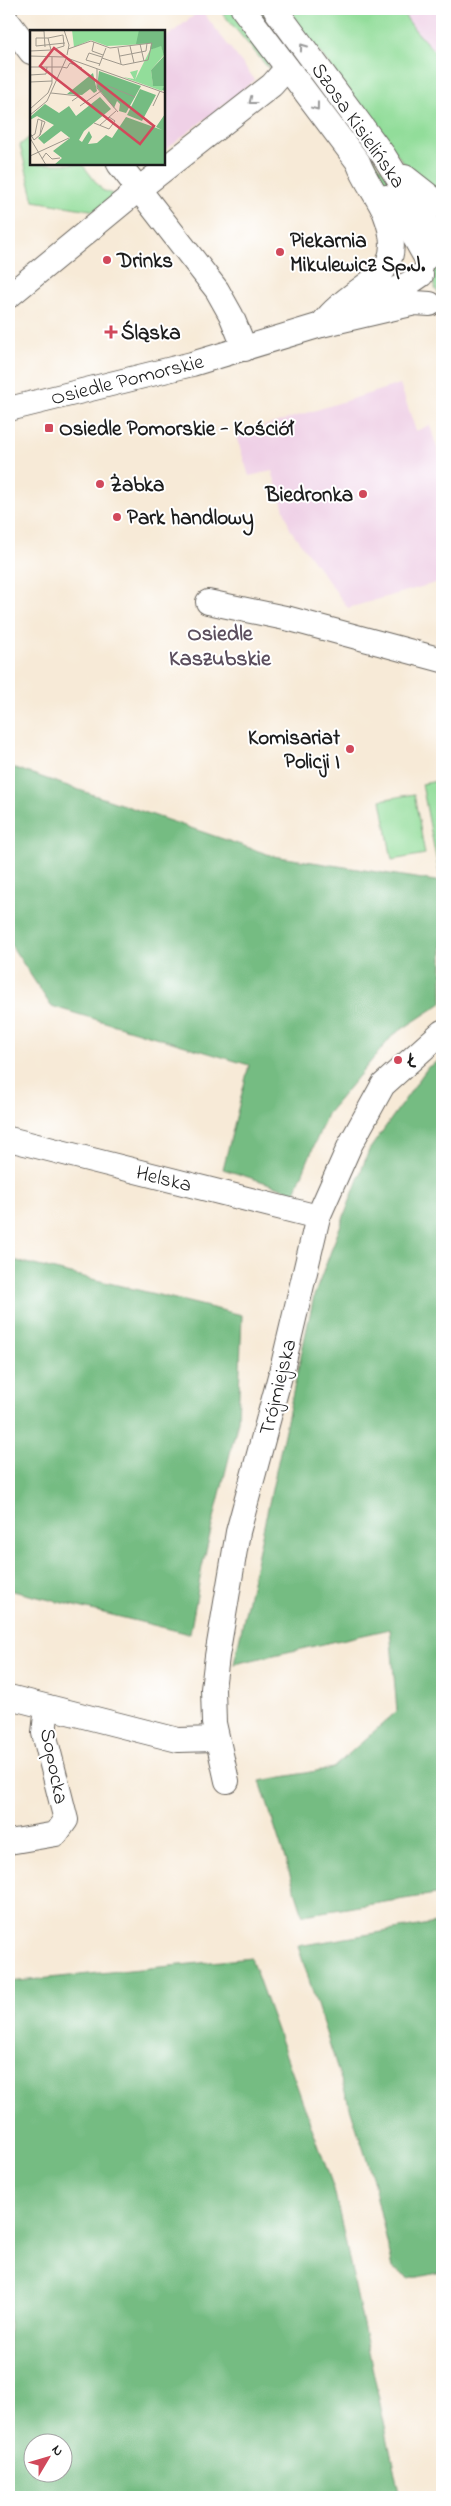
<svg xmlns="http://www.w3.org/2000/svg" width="451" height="2506" viewBox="0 0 451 2506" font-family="'Indie Flower',sans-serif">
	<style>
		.built { fill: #efd0e6 }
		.green { fill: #92dd9a; stroke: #577c5b }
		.forest { fill: #75bc82; stroke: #486c4f; fill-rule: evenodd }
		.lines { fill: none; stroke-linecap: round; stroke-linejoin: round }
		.minor-casing { stroke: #69645d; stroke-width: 26 }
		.minor { stroke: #fff; stroke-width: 24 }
		.oneway { stroke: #999 }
		.poi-dot { fill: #d1495b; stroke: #fff; stroke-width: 2 }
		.labels { text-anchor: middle; stroke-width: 4; stroke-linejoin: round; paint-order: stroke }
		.street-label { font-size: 21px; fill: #1c1c1c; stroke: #fff }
		.poi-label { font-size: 21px; font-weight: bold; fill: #1c1c1c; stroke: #fff; text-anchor: start }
		.neighbourhood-label { font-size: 22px; font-weight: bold; fill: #5b4e5d; stroke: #fff }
		.inset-road { fill: none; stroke: #9f988c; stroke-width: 1 }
		.view { fill: #d1495b; fill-opacity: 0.15; stroke: #d1495b; stroke-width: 2.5 }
		.inset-edge { fill: none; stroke: #1c1c1c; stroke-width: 2.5 }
	</style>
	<rect width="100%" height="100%" fill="#fff"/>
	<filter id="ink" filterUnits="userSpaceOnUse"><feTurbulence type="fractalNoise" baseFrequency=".02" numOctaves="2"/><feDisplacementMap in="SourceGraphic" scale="10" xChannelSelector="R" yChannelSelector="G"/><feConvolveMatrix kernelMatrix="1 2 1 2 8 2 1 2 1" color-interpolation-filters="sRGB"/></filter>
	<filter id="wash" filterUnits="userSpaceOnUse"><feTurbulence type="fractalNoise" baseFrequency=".0096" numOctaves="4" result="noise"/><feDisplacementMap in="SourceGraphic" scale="20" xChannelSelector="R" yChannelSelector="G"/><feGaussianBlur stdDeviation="1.12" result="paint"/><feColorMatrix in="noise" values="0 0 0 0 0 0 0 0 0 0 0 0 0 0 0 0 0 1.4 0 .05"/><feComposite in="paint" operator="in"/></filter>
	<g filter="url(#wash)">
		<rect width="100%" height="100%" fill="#f7ead7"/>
		<!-- built -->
		<g class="built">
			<polygon points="385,9 442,9 442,69"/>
			<polygon points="201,10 255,80 164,151 164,39"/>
			<polygon points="400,384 416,431 430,425 442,465 442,581 348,608 290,529 272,471 249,476 236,435"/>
		</g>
		<!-- green -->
		<g class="green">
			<polygon points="219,9 231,9 265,54 270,70"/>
			<polygon points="255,9 263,9 417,217 413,221"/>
			<polygon points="287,9 400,9 415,30 442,60 442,180 435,191 409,170"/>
			<polygon points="31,136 31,164 82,164 102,190 115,195 96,211 34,201 20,145"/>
			<path d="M442,258V298C430,286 430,270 442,258Z"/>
			<polygon points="442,780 442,879 440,879 422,784"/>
			<polygon points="414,794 425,854 392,860 381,800"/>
		</g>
		<!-- forest -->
		<g class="forest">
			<polygon points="9,766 273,856 442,882 442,1003 393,1035 327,1114 295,1192 223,1169 249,1065 51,1006 9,942"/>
			<polygon points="442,1059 442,1893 303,1915 260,1781 333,1768 397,1711 390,1629 234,1664 314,1296 369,1150 428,1067"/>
			<polygon points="9,1259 242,1315 238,1421 202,1567 190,1634 9,1590"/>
			<polygon points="442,1922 442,2272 409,2279 393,2268 372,2176 298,1946"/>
			<path d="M251,1958L334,2189L400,2497H9V1982ZM32,2444H62V2474H32Z"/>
		</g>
	</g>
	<g filter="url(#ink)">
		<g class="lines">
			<!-- minor casing -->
			<g class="minor-casing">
				<g id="minor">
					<path d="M243,9L358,162C365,181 377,195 385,213C408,273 370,277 337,308C331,313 326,319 321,325"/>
					<polyline points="275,9 384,156 423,218 442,242"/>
					<polyline points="9,23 31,52"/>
					<polyline points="119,164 217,290 231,315 245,349"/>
					<polyline points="405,177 442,206"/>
					<polyline points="386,197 412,233 426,258"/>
					<polyline points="9,296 139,189 272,85 287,68"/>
					<polyline points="360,306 408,284 421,275"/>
					<polyline points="9,409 192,364 321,325 415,303 430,304"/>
					<polyline points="208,602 290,619 442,660"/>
					<polyline points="9,1139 318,1217"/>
					<polyline points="9,1697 178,1740 217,1739"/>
					<polyline points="227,1781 214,1723 213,1689 217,1656 238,1532 283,1365 318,1217 350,1145 383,1085 442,1032"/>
					<polyline points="9,1842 56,1834 66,1820 44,1733 47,1707"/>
				</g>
			</g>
			<!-- minor -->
			<use href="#minor" class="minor"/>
		</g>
		<!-- one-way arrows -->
		<defs><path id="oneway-chevron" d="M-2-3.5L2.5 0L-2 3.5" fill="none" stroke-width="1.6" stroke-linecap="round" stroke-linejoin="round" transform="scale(1.25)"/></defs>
		<g class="oneway">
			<use href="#oneway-chevron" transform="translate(303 47) rotate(-126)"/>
			<use href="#oneway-chevron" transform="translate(252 101) rotate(142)"/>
			<use href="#oneway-chevron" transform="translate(316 107) rotate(53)"/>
		</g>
	</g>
	<!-- markers -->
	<g class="poi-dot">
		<circle cx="280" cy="252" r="5"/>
		<circle cx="107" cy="260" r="5"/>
		<path d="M108.5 324.5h5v5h5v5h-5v5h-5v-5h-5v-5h5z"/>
		<rect x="44" y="423" width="10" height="10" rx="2.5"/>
		<circle cx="100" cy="484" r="5"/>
		<circle cx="363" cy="494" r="5"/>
		<circle cx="117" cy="517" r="5"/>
		<circle cx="350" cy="749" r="5"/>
		<circle cx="398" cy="1060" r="5"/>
	</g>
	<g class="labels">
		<!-- street labels -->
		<g class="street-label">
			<text transform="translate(359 125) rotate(55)" y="7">Szosa Kisielińska</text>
			<text transform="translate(127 379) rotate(-14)" y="7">Osiedle Pomorskie</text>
			<text transform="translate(164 1178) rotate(14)" y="7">Helska</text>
			<text transform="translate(277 1387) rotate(-76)" y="7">Trójmiejska</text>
			<text transform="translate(55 1766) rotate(79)" y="7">Sopocka</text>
		</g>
		<!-- poi labels -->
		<g class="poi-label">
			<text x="290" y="247">Piekarnia<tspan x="290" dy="24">Mikulewicz Sp.J.</tspan></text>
			<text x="117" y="267">Drinks</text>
			<text x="121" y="339">Śląska</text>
			<text x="59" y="435">Osiedle Pomorskie - Kościół</text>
			<text x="110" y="491">Żabka</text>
			<text x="353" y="501" text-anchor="end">Biedronka</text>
			<text x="127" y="524">Park handlowy</text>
			<text x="340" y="744" text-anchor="end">Komisariat<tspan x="340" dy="24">Policji I</tspan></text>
			<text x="408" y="1067">Ł</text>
		</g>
		<!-- neighbourhood labels -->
		<g class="neighbourhood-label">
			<text x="220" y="640">Osiedle<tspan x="220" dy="25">Kaszubskie</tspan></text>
		</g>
	</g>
	<!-- overview -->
	<g transform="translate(30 30)">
		<rect width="135" height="135" fill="#f7ead7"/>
		<path d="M42,0H126L116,14L77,16L61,10L44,17ZM131,15L134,25L121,40L123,55L134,56L132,61L93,47L104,49L100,42L108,40L105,50L120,20Z" fill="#92dd9a"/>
		<path d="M109,0H135V61L132,60L134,56H123L121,40L134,26L131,16L120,20L121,13L106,14ZM69,41L111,56L96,83L89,81L90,74L87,71L84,78L67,57ZM63,43L67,61L64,63L60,59L52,65L37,64ZM110,59L126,65L112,91L97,85ZM70,67L81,79L54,101L49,110L52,112L59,101L62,107L58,114L67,113L76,105L82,108L96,87L132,100L126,97L135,84V135H24L32,128L23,121L40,108L31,101L14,114L8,108L24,95L7,86L0,90V87L15,74L29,83L39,76L46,86Z" fill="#75bc82"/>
		<path class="inset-road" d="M34,0L39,15L37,25M0,1H14L15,17M18,8H6V16L35,13M64,12L62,21L73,25M110,14L114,31M100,16L104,33M88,18L91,34M38,19L61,11L80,18L122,13L118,30L93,35L72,28M0,21L21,20L18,8L33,5L34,16L21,20M0,26L34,27M90,26L116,21L117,13M37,28L135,63M70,34L56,30L59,23L72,27M69,36L76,18M0,37H32M32,37L37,38L40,33L52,38M67,39V58L88,82M0,45L16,44L17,37M0,52L22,51M21,63L49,66L42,71M50,76L78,56L105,67M123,76L130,61M0,79L18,63L22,53V27M0,85L17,71L36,29M64,93L79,99L85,91L79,87M70,95L86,81M0,103L4,110L10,105L12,91M0,107L5,104L8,89L15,92L10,105M0,108L16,135M0,126L39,108M12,129L16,123L22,129L30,128"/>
		<path class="view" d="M24,18L124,96L110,114L10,36Z"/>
		<rect width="135" height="135" class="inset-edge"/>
	</g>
	<!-- margin -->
	<rect width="451" height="2506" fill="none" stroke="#fff" stroke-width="30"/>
	<!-- north arrow -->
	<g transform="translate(48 2458) rotate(52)"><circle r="24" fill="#ffffff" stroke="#a4a4a4"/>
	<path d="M0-4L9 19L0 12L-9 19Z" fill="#d1495b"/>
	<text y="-8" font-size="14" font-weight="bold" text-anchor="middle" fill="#1c1c1c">N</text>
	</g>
</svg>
